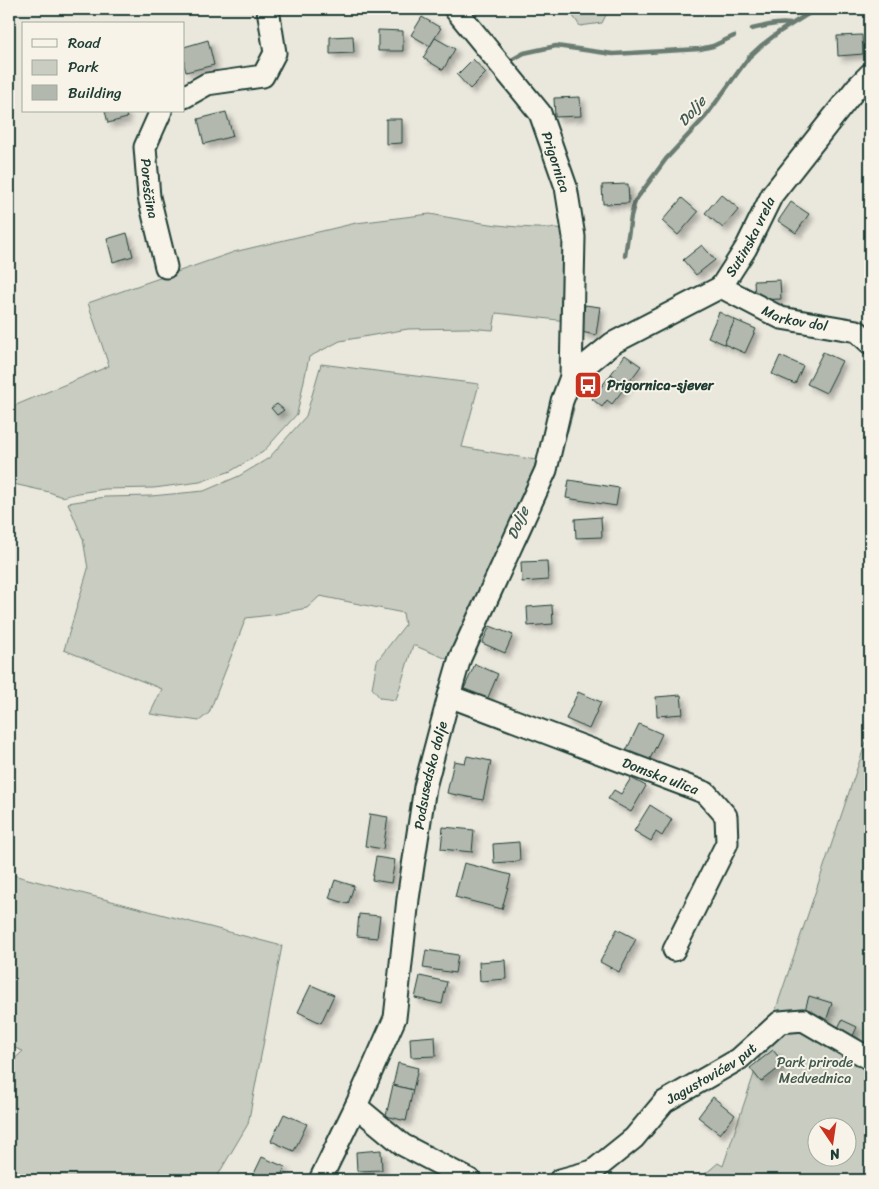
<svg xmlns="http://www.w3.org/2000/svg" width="879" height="1189" viewBox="0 0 879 1189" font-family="Sriracha,sans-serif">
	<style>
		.green { fill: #c8ccc1; stroke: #74847a; fill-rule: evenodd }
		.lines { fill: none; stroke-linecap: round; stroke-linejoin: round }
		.stream { stroke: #6a7c72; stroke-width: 4.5 }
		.building { fill: #b2b8ae; stroke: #1f3d34; filter: url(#shadow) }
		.minor-casing { stroke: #1f3d34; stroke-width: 25 }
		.minor { stroke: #f7f3e8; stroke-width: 21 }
		.labels { text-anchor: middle; stroke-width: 4; stroke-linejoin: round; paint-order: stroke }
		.street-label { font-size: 14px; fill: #1f3d34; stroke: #f7f3e8 }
		.poi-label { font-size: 14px; font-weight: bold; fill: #1f3d34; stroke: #f7f3e8; text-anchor: start }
		.park-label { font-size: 14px; fill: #415a50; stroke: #f7f3e8 }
		.water-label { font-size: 15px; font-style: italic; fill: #445c53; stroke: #f7f3e8 }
	</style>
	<defs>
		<filter id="shadow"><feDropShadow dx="4.5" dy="4.5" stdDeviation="2.5" flood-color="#0004"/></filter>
	</defs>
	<rect width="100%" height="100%" fill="#eae8dd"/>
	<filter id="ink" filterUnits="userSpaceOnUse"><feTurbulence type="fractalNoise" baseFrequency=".02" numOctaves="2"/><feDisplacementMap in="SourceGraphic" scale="10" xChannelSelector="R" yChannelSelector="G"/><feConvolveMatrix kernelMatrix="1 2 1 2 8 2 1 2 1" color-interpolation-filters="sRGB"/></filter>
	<g filter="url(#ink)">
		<!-- green -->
		<g class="green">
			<polygon points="568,9 609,9 602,23 580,26"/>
			<path d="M430,214C478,223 520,230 568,228L567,321L496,313L493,330L467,328L408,329L340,341L309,357L297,414L263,452L231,471L200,482L154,488L105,489L78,493L62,497L49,492L9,483V408L109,366L88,303L234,252L356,223Z"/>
			<polygon points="321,364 479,384 462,447 536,460 532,477 452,661 413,645 396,700 380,698 372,688 377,661 405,625 403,613 320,596 307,608 271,615 246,618 209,713 199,721 150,714 162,689 64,650 88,569 83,539 68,503 105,497 151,496 204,491 239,476 269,458 306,416"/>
			<path d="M870,730V1180H698L718,1163L723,1166ZM816,1126H846V1156H816Z"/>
			<polygon points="9,874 282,946 248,1124 215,1180 9,1180 9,1064 23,1051 9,1046"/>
		</g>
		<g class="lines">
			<!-- stream -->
			<g class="stream">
				<path d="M752,29C765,26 778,22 791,24"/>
				<polyline points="508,62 524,53 556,46 613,54 700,49 713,46 734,36"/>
				<polyline points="625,256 631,216 635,201 666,159 706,116 749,57 762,45 779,32 816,9"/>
				<polyline points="566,431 572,409"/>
				<polyline points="524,543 533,523"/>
			</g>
		</g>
		<!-- building -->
		<g class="building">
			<polygon points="422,17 441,28 430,46 411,35"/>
			<polygon points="378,30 403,31 403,51 378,51"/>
			<polygon points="862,35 863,54 838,56 837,36"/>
			<polygon points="353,36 354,53 330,54 330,37"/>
			<polygon points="435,38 455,49 443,70 423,58"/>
			<polygon points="208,40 214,65 186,72 184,65 184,47"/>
			<polygon points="473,59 486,73 470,89 457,75"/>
			<polygon points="580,97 581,116 555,117 554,98"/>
			<polygon points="105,111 125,111 127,118 108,123"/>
			<polygon points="226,112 233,136 204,144 198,119"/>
			<polygon points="386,119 402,119 402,143 386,144"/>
			<polygon points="628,184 629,203 603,204 602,185"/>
			<polygon points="721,194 739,209 723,228 705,213"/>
			<polygon points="682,198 698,212 678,235 662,221"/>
			<polygon points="791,202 809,214 796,233 778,221"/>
			<polygon points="127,233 133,256 113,262 107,239"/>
			<polygon points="702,245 715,260 696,275 683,260"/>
			<polygon points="780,280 781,299 755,300 754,281"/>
			<polygon points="585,305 600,307 596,335 581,332"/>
			<polygon points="719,312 735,320 724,344 708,337"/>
			<polygon points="735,320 756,329 745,353 724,344"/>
			<polygon points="823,352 842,361 826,393 807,384"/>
			<polygon points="625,355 641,366 626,386 611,374"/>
			<polygon points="780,356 803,366 795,384 772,374"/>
			<polygon points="611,374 626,386 612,404 607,400 602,407 592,399"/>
			<polygon points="277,404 284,410 277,415 271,408"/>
			<polygon points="569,480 619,488 616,506 566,498"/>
			<polygon points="601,517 602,537 576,538 575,519"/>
			<polygon points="547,561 548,580 522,582 521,562"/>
			<polygon points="552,605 553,624 528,626 527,607"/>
			<polygon points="490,626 513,635 505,653 482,643"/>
			<polygon points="475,664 498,674 486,702 463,691"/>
			<polygon points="578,692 601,702 589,729 566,719"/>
			<polygon points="681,695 683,714 657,716 656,697"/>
			<polygon points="639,724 662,734 649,761 626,751"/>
			<polygon points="467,756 491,761 483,800 447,793 454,761 465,763"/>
			<polygon points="631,778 646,786 631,812 608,799 614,790 621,794"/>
			<polygon points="650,805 672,819 662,836 656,832 651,841 634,831"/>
			<polygon points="370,814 388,817 383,849 365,846"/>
			<polygon points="443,827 474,830 472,852 441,849"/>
			<polygon points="519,842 520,861 494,863 493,844"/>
			<polygon points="376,857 395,860 391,883 372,880"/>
			<polygon points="464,863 511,875 502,909 455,897"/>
			<polygon points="335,880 354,886 348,904 329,898"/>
			<polygon points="359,914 380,916 377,938 357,936"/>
			<polygon points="617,929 636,939 619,972 600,962"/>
			<polygon points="426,950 458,955 455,973 423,968"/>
			<polygon points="505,960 506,979 480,981 479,962"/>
			<polygon points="420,976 447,982 442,1004 415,998"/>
			<polygon points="311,985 334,995 321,1023 298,1012"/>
			<polygon points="809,996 832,1003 825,1024 803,1017"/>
			<polygon points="842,1020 857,1027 851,1040 836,1032"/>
			<polygon points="435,1036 436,1056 411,1057 410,1038"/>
			<polygon points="773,1050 784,1064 761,1082 750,1068"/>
			<polygon points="398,1063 418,1068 413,1090 393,1085"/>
			<polygon points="393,1085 413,1090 406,1121 386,1116"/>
			<polygon points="713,1097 735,1115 720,1134 698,1117"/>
			<polygon points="284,1114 307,1124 294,1151 271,1141"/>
			<polygon points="381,1150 382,1170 357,1171 356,1152"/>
			<polygon points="262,1157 285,1167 279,1180 251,1180"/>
		</g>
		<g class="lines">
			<!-- minor casing -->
			<g class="minor-casing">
				<g id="minor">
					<polyline points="184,97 207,84 263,76 275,53 268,9"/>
					<path id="s1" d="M161,111L145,147L149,197L166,267"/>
					<path id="s2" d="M721,287L781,318L857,331L870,343"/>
					<path id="s3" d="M571,377L613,343L721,287L746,248L772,195L857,87L870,74"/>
					<path id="s4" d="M449,696L706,793L726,816L727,843L674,950"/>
					<polyline points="356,1106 403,1145 470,1180"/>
					<path id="s5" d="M320,1180L356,1106L395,1018L408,899L425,787L449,696L460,658L546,470L562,401L571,377L574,237L566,187L540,113L455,9"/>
					<path id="s6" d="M560,1180L593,1171L634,1138L664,1102L739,1059L780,1022L803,1020L870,1059"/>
				</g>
			</g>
			<!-- minor -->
			<use href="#minor" class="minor"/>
		</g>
	</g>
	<!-- icons -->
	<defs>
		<g id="bus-square" transform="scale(1.4375)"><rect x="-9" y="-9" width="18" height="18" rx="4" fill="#c8321e" stroke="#f7f3e8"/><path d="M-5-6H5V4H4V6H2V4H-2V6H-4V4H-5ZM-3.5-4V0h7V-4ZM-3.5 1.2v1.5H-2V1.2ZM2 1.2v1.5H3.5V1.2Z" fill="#fff"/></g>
	</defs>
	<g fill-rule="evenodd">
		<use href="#bus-square" x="588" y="385"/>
	</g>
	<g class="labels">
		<!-- street labels -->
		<g class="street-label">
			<text transform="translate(556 162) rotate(72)" y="5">Prigornica</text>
			<text dy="5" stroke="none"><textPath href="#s1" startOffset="81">Poreščina</textPath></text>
			<text dy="5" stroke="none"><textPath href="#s3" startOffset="234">Sutinska vrela</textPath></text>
			<text dy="5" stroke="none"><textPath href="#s2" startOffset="81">Markov dol</textPath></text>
			<text dy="5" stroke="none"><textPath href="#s5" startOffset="424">Podsusedsko dolje</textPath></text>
			<text dy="5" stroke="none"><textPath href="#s4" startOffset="226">Domska ulica</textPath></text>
			<text dy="5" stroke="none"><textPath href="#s6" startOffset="189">Jagustovićev put</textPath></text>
		</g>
		<!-- poi labels -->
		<g class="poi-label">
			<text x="607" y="390">Prigornica-sjever</text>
		</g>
		<!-- park labels -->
		<g class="park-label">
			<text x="815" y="1067">Park prirode<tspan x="815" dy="16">Medvednica</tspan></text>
		</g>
		<!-- water labels -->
		<g class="water-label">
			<text transform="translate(692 111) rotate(-49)" y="5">Dolje</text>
			<text transform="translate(518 523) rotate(-67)" y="5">Dolje</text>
		</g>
	</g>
	<!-- margin -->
	<rect width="879" height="1189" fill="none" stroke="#f7f3e8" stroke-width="30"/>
	<rect x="15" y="15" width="849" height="1159" fill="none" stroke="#1f3d34" stroke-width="2" filter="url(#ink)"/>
	<!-- legend -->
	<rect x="22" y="22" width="162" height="90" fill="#f7f3e8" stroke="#a1aaa0"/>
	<rect x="32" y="39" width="25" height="8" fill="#f7f3e8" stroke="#a1aaa0"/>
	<text x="68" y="48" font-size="15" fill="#1f3d34">Road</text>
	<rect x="32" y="60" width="25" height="15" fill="#c8ccc1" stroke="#a1aaa0"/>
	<text x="68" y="72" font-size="15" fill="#1f3d34">Park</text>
	<rect x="32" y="85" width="25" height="15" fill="#b2b8ae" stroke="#a1aaa0"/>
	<text x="68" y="98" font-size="15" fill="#1f3d34">Building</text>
	<!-- north arrow -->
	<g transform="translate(832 1142) rotate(167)"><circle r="24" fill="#f7f3e8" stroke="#a1aaa0"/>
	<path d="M0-4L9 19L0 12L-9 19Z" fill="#c8321e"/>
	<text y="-8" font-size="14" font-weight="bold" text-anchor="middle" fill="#1f3d34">N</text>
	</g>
</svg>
